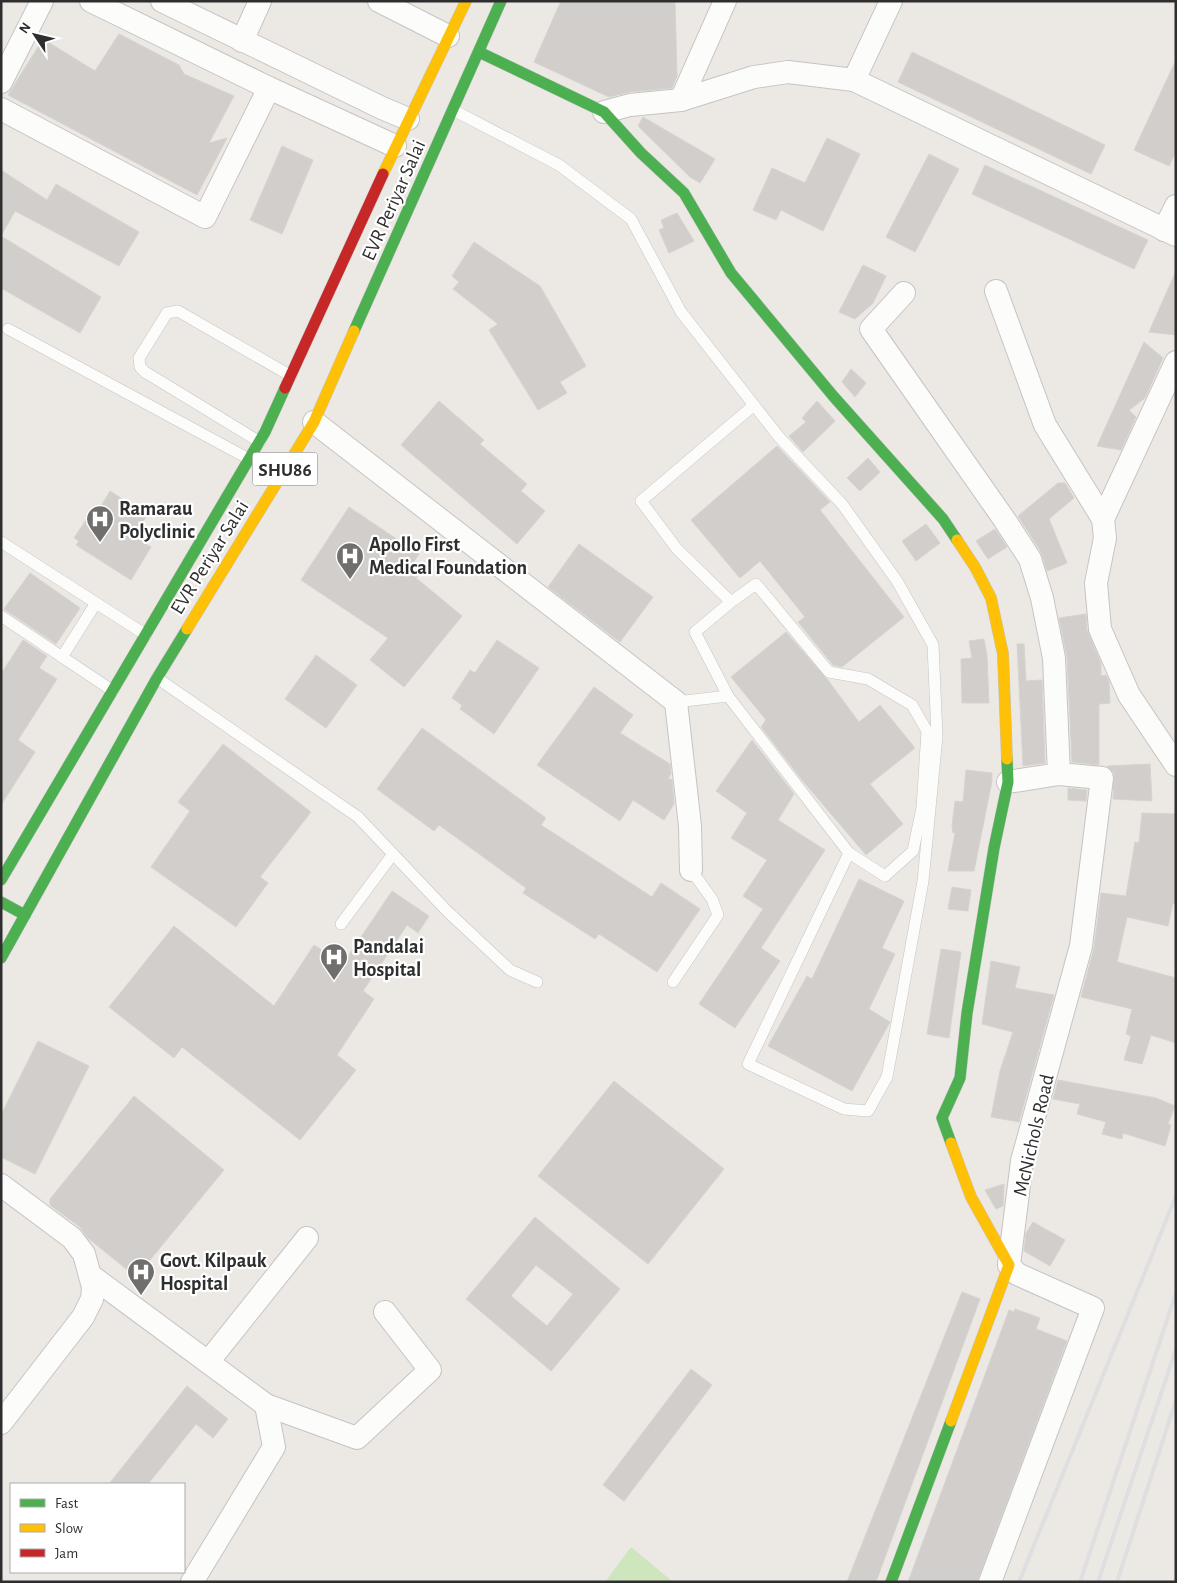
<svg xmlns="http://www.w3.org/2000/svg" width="1177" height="1583" viewBox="0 0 1177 1583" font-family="'Alegreya Sans',sans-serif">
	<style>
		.green { fill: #cee6be }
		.building { fill: #d1cecb; stroke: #d7d4d0; fill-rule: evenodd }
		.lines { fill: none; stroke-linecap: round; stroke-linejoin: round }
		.lane-casing { stroke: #c5c4c5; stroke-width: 12 }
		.street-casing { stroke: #c5c4c5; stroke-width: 24 }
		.fast-casing { stroke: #c5c4c5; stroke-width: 12 }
		.slow-casing { stroke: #c5c4c5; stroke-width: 12 }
		.jam-casing { stroke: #c5c4c5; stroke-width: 12 }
		.lane { stroke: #fcfcfb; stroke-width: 11 }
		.street { stroke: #fcfcfb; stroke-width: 22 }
		.fast { stroke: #4caf50; stroke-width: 11 }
		.slow { stroke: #ffc107; stroke-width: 11 }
		.jam { stroke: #c62828; stroke-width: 11 }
		.rail { stroke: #dfdfe1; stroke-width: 4 }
		.labels { text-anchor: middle; stroke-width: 4.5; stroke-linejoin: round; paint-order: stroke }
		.shield { fill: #fff; stroke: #6d6d6d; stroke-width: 1 }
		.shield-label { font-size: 19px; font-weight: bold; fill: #2e2e2e }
		.street-label { font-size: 20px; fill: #2e2e2e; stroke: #fff }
		.poi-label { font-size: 20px; font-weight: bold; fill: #2e2e2e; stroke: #fff; text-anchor: start }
	</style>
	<rect width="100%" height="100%" fill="#ece8e4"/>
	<!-- green -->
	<polygon class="green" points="631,1547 673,1582 605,1582"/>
	<!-- building -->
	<g class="building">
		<polygon points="561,1 675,1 677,76 672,88 629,92 609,97 534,62"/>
		<polygon points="119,34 179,65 184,74 234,96 209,143 227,138 197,195 8,95 43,39 95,71"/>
		<polygon points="912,52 1105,145 1091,174 898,82"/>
		<polygon points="1176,60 1176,152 1169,166 1134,150"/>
		<polygon points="643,117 715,159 700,183 690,177 638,126"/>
		<polygon points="827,138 860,154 823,231 781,210 776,220 753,210 772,168 805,183"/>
		<polygon points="282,146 313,160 282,234 250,220"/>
		<polygon points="929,154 959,169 915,252 886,237"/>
		<polygon points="985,165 1148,240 1134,269 972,194"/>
		<polygon points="1,170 47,200 56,184 139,232 119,266 15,211 1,236"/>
		<polygon points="677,213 694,241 669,253 659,230 664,228 661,220"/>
		<polygon points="1,236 101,297 80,333 1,288"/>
		<polygon points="474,242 540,286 586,366 560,382 567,393 538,410 489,330 498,324 453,289 459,282 452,276"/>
		<polygon points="863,265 886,276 873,303 855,319 839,312"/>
		<polygon points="1176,271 1176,335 1149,332"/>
		<polygon points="1144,342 1163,358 1145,398 1129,410 1136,417 1121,450 1097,446"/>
		<polygon points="851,369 866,383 855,397 842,382"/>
		<polygon points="439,401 484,440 480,444 527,484 521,491 545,511 517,544 401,445"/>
		<polygon points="817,401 835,421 803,452 789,436 806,422 802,418"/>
		<polygon points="777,446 830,502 820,510 904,617 842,667 833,665 798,622 805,617 760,561 740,578 691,520"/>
		<polygon points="868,458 880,472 860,491 847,478"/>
		<polygon points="1058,483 1065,483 1074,498 1049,519 1067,563 1047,571 1041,552 1018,516"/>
		<polygon points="110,491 147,515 139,528 149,535 144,543 151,547 131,580 76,545 79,541 74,538 86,520 91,523"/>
		<polygon points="349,507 419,554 411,566 420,572 416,578 462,616 404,687 370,660 388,638 301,580"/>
		<polygon points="926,524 940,543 916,561 902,541"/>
		<polygon points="995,529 1007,547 988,559 976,541"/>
		<polygon points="579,544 653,597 620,642 548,587"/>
		<polygon points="30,573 80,608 56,644 4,609"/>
		<polygon points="1086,614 1087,630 1101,663 1101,676 1106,675 1109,681 1110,703 1099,704 1099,765 1072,762 1067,657 1059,618"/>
		<polygon points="786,632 827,679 859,722 880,705 915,748 870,784 903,824 866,855 802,780 761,727 766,720 731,677"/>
		<polygon points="984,639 987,656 989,703 962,703 961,659 972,658 969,641"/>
		<polygon points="23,640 47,656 39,668 57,679 18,740 35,752 1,805 1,674"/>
		<polygon points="497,640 539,668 494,734 460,709 462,705 452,698 470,670 475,673"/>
		<polygon points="1017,644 1024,644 1026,681 1042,680 1045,763 1023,766"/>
		<polygon points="316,655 357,685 326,728 285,699"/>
		<polygon points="594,687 633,715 620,733 670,764 671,774 668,778 672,780 674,804 664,820 633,800 620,821 537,765"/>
		<polygon points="422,728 546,818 541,825 652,897 661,883 700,909 657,972 599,934 595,939 523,893 526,888 439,825 434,831 377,789"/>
		<polygon points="752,740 794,794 778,820 825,850 761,948 780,961 735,1028 699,1004 763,909 743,896 767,860 731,838 747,813 716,791"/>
		<polygon points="223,744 311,812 260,877 268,883 236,927 151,867 190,811 178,802"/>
		<polygon points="1150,764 1152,801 1113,799 1114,773 1107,766"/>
		<polygon points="966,770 992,773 992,781 974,871 948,871 955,833 953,833 952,826 955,801 963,802"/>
		<polygon points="1068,788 1087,790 1086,801 1068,800"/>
		<polygon points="1142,813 1176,814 1176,904 1173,903 1168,926 1127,917 1117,962 1176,978 1176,1043 1151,1035 1142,1064 1124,1060 1131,1036 1126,1034 1132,1009 1081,997 1094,948 1101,893 1126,896 1135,842 1139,843"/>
		<polygon points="859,879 904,901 882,948 895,954 869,1009 890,1022 852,1091 768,1046 807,976 812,979"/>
		<polygon points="952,887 971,890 968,911 948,909"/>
		<polygon points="392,891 429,916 418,933 407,925 363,991 374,999 337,1055 356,1070 300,1140 182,1047 174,1058 109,1007 174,926 274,1006 314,945 343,964"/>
		<polygon points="941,949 961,952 949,1038 927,1034"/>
		<polygon points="991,961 1020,967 1015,988 1054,995 1019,1122 991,1117 1000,1071 1013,1032 982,1024"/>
		<polygon points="38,1041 89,1066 35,1174 1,1157 1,1115"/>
		<polygon points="1058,1080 1156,1098 1175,1106 1168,1124 1171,1125 1165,1146 1123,1133 1122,1139 1102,1134 1106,1122 1077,1114 1080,1104 1053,1099"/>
		<polygon points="614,1081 724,1169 648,1264 538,1176"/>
		<polygon points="134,1096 224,1170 136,1277 88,1238 80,1227 50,1205 50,1199"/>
		<polygon points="1004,1184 1003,1206 996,1209 985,1190"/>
		<path d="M535,1217L620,1289L551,1371L466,1299ZM536,1265L573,1294L547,1326L511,1296Z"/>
		<polygon points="1033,1222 1065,1240 1050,1266 1024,1251 1026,1233"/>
		<polygon points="962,1292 980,1299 876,1582 847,1582"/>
		<polygon points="1015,1309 1040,1318 1036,1329 1067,1341 977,1582 908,1582 1009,1310 1014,1312"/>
		<polygon points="691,1369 712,1385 624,1501 603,1485"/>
		<polygon points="187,1386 228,1419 213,1438 196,1424 148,1484 109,1484"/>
	</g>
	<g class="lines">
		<!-- lane casing -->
		<g class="lane-casing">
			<g id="lane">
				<polyline points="453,110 559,165 631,219 681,312 779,437 842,504 897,581 933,645 937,736 923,881 887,1077 868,1111 844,1109 748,1064 849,853"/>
				<polyline points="8,329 249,459"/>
				<polyline points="260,442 145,372 140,367 139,358 167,313 178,311 291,376"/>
				<polyline points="1,542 146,635"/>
				<polyline points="731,602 756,584 829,672 868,679 912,705 927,731 922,808 913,851 885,876 849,853 728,696 695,632 731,602 677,549 641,501 753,406"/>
				<polyline points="1,616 113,691"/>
				<polyline points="62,657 96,603"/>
				<polyline points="157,678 358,817 447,911 510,970 537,982"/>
				<polyline points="676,702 728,696"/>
				<polyline points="341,924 393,854"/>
				<polyline points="673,982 718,915 712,899 691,870"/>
			</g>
		</g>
		<!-- street casing -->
		<g class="street-casing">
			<g id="street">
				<polyline points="91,1 269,88 395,146"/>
				<polyline points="162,1 382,108 408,119"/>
				<polyline points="379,1 448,36"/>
				<polyline points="242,41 260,1"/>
				<polyline points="854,80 891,1"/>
				<polyline points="1,82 42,1"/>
				<polyline points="681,100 725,1"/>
				<polyline points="1,109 205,217 269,88"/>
				<polyline points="604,112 630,105 681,100 754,77 788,72 854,80 1176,235"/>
				<polyline points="1164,230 1176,206"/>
				<polyline points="996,291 1045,425 1103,519 1105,538 1096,583 1100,629 1129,695 1176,765"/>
				<polyline points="904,293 871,329 1004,519 1030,559 1042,598 1054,658 1059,774"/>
				<polyline points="314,422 676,702 690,826 691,870"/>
				<polyline points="1103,519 1176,362"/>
				<polyline points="1,1185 72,1238 84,1254 93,1287 92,1299 83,1317 1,1423"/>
				<polyline points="90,1275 266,1405 274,1447 192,1582"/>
				<polyline points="208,1362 307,1238"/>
				<polyline points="266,1405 357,1438 430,1370 385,1312"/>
				<polyline points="990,1582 1093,1308 1017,1274 1009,1265 1022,1161 1081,946 1102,778 1059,774 1008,782"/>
			</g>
		</g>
		<!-- fast casing -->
		<g class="fast-casing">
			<g id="fast">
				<polyline points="479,52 604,112 641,153 684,193 731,273 834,397 943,519 957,540"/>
				<polyline points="354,331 501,1"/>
				<polyline points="1,880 265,432 285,388"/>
				<polyline points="1,902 25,915"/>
				<polyline points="1,958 157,678 187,629"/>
				<polyline points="951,1143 942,1118 960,1078 967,1013 994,848 1008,782 1007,759"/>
				<polyline points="891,1582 951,1421"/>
			</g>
		</g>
		<!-- slow casing -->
		<g class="slow-casing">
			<g id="slow">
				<polyline points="383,174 466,1"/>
				<polyline points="957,540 975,567 991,598 1003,654 1007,759"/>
				<polyline points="187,629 314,422 354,331"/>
				<polyline points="951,1421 1009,1265 971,1197 951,1143"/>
			</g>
		</g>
		<!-- jam casing -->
		<g class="jam-casing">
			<polyline id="jam" points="285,388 383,174"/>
		</g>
		<!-- lane -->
		<use href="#lane" class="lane"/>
		<!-- street -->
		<use href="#street" class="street"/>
		<!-- fast -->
		<use href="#fast" class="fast"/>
		<!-- slow -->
		<use href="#slow" class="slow"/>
		<!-- jam -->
		<use href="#jam" class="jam"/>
		<!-- rail -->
		<g class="rail">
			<polyline points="1019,1582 1176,1196"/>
			<polyline points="1080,1582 1176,1293"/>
			<polyline points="1098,1582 1176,1349"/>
			<polyline points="1117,1582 1176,1400"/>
		</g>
	</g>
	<!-- icons -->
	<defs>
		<g id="hospital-pin" transform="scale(1.4375)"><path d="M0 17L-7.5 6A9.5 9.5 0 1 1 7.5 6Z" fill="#706f6e" stroke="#fff"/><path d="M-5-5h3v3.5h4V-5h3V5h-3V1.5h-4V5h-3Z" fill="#fff"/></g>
	</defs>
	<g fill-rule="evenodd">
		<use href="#hospital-pin" x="100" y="519"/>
		<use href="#hospital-pin" x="350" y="556"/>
		<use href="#hospital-pin" x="334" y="957"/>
		<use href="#hospital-pin" x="141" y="1272"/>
	</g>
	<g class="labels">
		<!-- shield labels -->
		<rect class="shield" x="252.5" y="452.5" width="65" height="33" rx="4"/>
		<g class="shield-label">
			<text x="285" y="476">SHU86</text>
		</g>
		<!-- street labels -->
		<g class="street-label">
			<text transform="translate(393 200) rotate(-66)" y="7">EVR Periyar Salai</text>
			<text transform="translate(209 557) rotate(-58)" y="7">EVR Periyar Salai</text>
			<text transform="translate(1033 1135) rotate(-77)" y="7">McNichols Road</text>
		</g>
		<!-- poi labels -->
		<g class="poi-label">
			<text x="119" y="515">Ramarau<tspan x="119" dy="23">Polyclinic</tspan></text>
			<text x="369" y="551">Apollo First<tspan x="369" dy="23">Medical Foundation</tspan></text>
			<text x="353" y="953">Pandalai<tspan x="353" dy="23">Hospital</tspan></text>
			<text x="160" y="1267">Govt. Kilpauk<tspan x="160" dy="23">Hospital</tspan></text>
		</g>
	</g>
	<!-- border -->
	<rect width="1177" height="1583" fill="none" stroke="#2e2e2e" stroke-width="5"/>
	<!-- legend -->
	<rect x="10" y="1483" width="175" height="90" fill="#ffffff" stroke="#ababab"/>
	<rect x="20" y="1499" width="25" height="8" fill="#4caf50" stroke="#ababab"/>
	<text x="55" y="1508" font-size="15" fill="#2e2e2e">Fast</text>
	<rect x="20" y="1524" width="25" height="8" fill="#ffc107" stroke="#ababab"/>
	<text x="55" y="1533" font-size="15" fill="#2e2e2e">Slow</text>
	<rect x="20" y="1549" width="25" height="8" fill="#c62828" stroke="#ababab"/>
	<text x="55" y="1558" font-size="15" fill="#2e2e2e">Jam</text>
	<!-- north arrow -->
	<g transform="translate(35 35) rotate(305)" stroke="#ffffff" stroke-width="4" paint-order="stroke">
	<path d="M0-4L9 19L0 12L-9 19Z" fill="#2e2e2e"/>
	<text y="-8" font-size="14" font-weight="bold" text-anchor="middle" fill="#2e2e2e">N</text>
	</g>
</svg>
